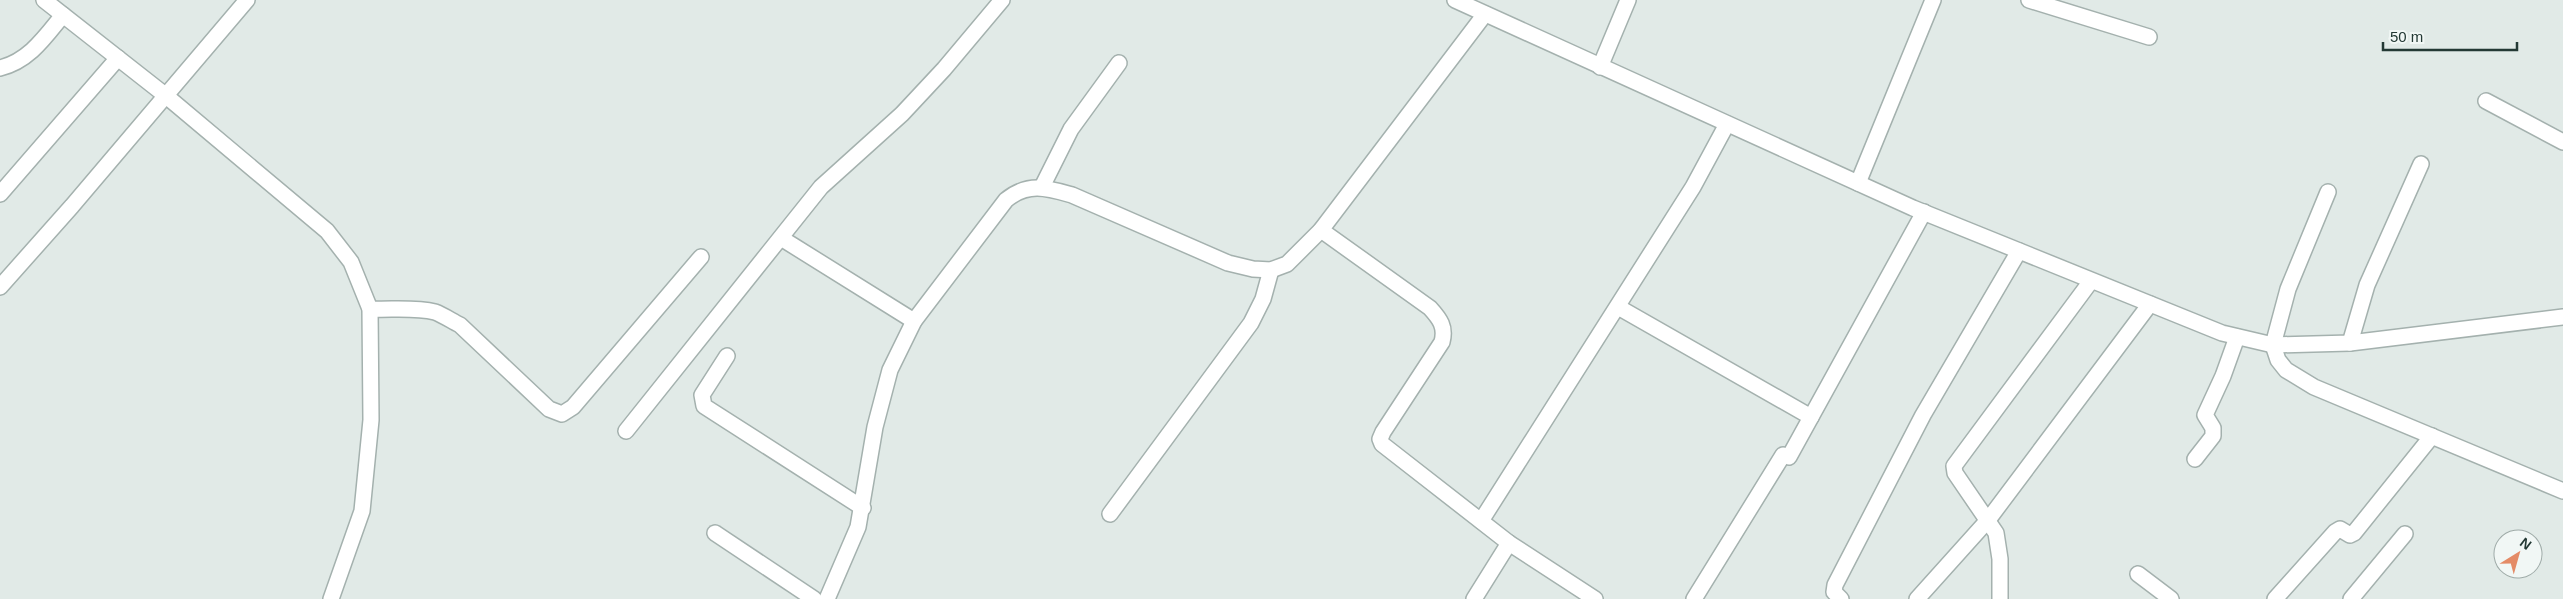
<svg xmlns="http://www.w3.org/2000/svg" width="2563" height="599" viewBox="0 0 2563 599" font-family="Helvetica,sans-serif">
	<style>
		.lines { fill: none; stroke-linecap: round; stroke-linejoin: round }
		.minor-casing { stroke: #a4b1ae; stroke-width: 18 }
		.minor { stroke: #fff; stroke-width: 15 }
	</style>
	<rect width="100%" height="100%" fill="#e1eae7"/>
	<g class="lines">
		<!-- minor casing -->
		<g class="minor-casing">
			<g id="minor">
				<polyline points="44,0 165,95 327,231 351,262 370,309 371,420 362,511 331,599"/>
				<polyline points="1455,0 1913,208 2222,333 2273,345 2350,343 2563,317"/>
				<polyline points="2029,0 2149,37"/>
				<polyline points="1600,67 1628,0"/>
				<path d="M0,68C29,61 45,37 63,15"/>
				<polyline points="2486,101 2563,142"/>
				<polyline points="1858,183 1933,0"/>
				<polyline points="1042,187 1071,129 1119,63"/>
				<polyline points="2328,192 2288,289 2273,345 2278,360 2286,370 2314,387 2563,491"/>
				<polyline points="0,194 118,58"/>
				<path d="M1321,230L1430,308C1440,319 1446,327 1442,342L1383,432L1380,439L1382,444L1509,543L1595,599"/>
				<polyline points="781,238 914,321"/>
				<polyline points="0,287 72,206 247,0"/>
				<polyline points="1618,307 1811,417"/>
				<path d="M370,309C391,310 415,307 435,312C443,315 452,321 460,325L549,409L562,414L573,407L701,257"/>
				<polyline points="2350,343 2367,285 2421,164"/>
				<polyline points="727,356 702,395 704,406 863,508"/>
				<polyline points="626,431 821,187 902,114 944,69 1002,0"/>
				<polyline points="1789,457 1924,212"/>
				<polyline points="2195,459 2213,436 2213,428 2205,415 2223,376 2237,337"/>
				<polyline points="1110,514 1251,323 1263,299 1271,270"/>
				<polyline points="1481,521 1693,187 1727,124"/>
				<polyline points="715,533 814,599"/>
				<polyline points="2138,574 2171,599"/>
				<path d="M827,599L858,527L875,427L890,370L914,321L1006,200C1028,182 1047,188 1072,195L1228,263L1253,269L1271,270L1287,264L1321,230L1485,14"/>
				<polyline points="1474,599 1509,543"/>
				<polyline points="1694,599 1783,455"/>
				<polyline points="1841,599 1834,592 1835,585 1923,415 2019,251"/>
				<polyline points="1917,599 1988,520 2150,304"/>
				<polyline points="2000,599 2000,559 1996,533 1955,473 1954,466 2091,281"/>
				<polyline points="2275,599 2335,532 2340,529 2350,535 2354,533 2432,436"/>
				<polyline points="2351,599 2405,534"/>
			</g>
		</g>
		<!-- minor -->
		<use href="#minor" class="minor"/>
	</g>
	<!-- north arrow -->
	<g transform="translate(2518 554) rotate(37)"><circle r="24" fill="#f1f7f5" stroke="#9faba8"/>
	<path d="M0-4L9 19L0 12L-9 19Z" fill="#e48b66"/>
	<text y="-8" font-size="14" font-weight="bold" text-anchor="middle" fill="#233934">N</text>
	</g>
	<!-- scale -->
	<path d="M2383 42v8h134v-8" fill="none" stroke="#233934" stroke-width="2.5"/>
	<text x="2390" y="42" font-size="15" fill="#233934" stroke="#f1f7f5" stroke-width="4" paint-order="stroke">50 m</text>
</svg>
